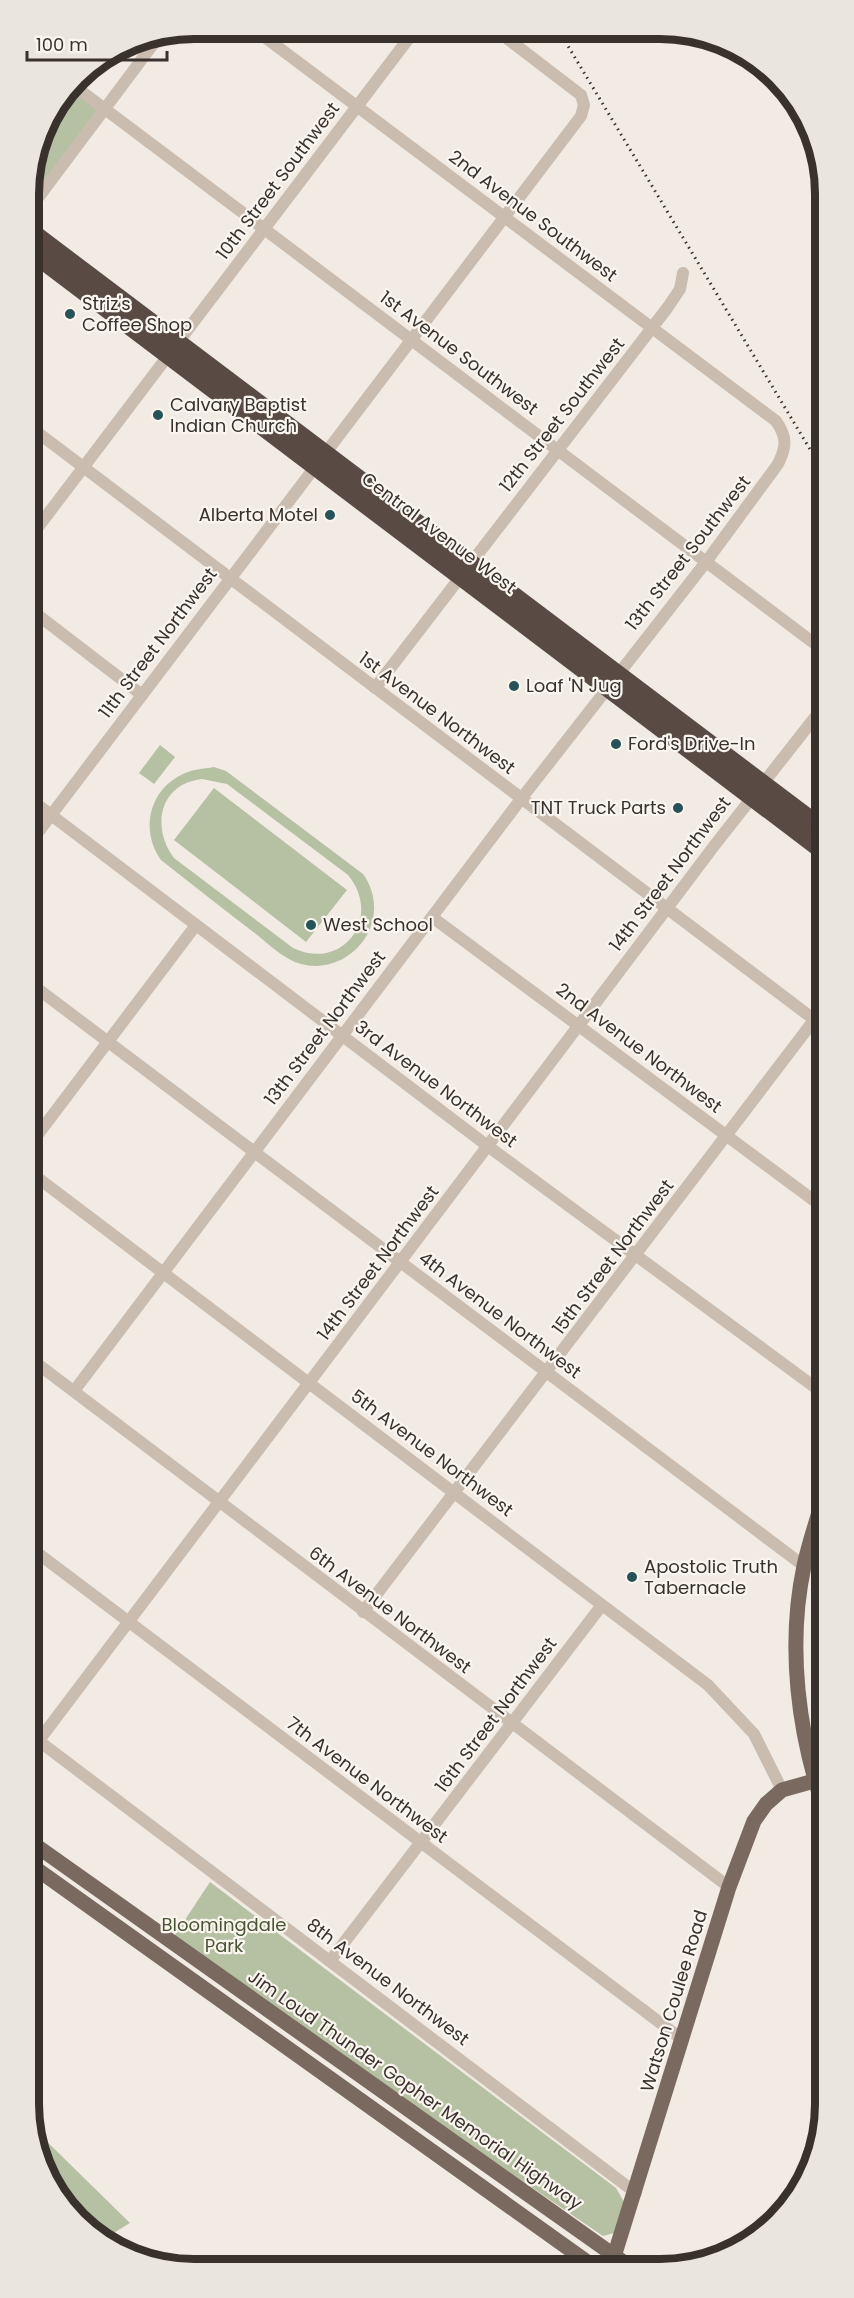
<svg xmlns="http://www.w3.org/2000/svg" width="854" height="2298" viewBox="0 0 854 2298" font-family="Poppins,sans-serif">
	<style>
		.green { fill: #b6c0a3; fill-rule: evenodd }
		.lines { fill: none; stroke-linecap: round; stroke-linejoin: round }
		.minor { stroke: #cabcaf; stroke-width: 12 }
		.major { stroke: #7a695f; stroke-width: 15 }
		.highway { stroke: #594b44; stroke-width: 18 }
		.rail { stroke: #39312c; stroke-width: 3; stroke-dasharray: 1.5 4.5; stroke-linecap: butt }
		.poi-dot { fill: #255358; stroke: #faf5ef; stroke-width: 2 }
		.labels { text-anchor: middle; stroke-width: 4.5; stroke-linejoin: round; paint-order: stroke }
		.street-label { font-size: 18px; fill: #39312c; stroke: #faf5ef }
		.poi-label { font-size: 18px; fill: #39312c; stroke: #faf5ef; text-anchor: start }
		.park-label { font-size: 18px; fill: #485532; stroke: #faf5ef }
		.rim { fill: none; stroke: #39312c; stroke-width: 8 }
	</style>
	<rect width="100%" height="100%" fill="#f2ebe3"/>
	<!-- green -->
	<g class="green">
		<polygon points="73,85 104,109 29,210 29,183 45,121"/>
		<polygon points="160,745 175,757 154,784 139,773"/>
		<path d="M214,767L226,771L363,874C376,892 378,915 367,935C354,958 327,971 301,964C282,959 267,942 252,931C221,907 191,884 161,860C140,831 149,791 181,775C192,769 203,769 214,767ZM202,779L227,784L348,875C383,917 343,972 293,948L174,858C151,827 159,784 202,779Z"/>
		<polygon points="214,788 347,890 306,942 174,840"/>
		<polygon points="210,1882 616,2188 624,2202 614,2233 603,2236 171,1941"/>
		<polygon points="32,2127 130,2223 107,2237 77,2221 32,2136"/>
	</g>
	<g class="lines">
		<!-- minor -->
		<g class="minor">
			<polyline points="73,85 823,650"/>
			<polyline points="29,210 160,35"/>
			<polyline points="29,426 824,1027"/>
			<polyline points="29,539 415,30"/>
			<polyline points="30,609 142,695"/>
			<polyline points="375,688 668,307 680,289 683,273"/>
			<polyline points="30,799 489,1147 824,1394"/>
			<polyline points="30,843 581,116 584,105 581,95 496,30"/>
			<polyline points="432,917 824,1208"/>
			<polyline points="30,983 804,1566"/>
			<polyline points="30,1145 196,925"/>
			<polyline points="30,1172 708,1685 754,1734 782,1790"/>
			<polyline points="31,1359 729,1887"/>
			<path d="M74,1391L521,799L706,562L778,464C787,446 787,437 776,421L254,29"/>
			<polyline points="31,1548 683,2040"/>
			<polyline points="363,1612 824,1007"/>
			<polyline points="31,1735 636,2193"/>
			<polyline points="31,1751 714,846 823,707"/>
			<polyline points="330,1961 602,1605"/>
		</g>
		<!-- major -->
		<g class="major">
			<path d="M824,1494C818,1518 809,1542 804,1566C787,1646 798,1734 825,1811"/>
			<polyline points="31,1842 629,2266"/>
			<polyline points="31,1865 593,2266"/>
			<polyline points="612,2263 729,1887 754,1821 766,1804 782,1790 814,1781"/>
		</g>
		<!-- highway -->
		<g class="highway">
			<polyline points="29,230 823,829"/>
			<polyline points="29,250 823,851"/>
		</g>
		<!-- rail -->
		<polyline class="rail" points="559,31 823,471"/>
	</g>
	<!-- markers -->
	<g class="poi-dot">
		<circle cx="70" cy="314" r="6"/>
		<circle cx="158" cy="415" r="6"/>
		<circle cx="330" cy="515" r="6"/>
		<circle cx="514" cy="686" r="6"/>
		<circle cx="616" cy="744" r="6"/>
		<circle cx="678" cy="808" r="6"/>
		<circle cx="311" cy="925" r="6"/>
		<circle cx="632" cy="1577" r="6"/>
	</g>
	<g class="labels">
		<!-- street labels -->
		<g class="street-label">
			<text transform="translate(278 181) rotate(-53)" y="6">10th Street Southwest</text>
			<text transform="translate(533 216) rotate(37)" y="6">2nd Avenue Southwest</text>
			<text transform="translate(459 353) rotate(37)" y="6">1st Avenue Southwest</text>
			<text transform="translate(562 415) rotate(-52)" y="6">12th Street Southwest</text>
			<text transform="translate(439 533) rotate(37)" y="6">Central Avenue West</text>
			<text transform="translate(688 553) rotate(-52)" y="6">13th Street Southwest</text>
			<text transform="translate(158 643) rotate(-53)" y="6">11th Street Northwest</text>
			<text transform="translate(437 713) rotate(37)" y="6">1st Avenue Northwest</text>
			<text transform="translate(670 874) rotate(-53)" y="6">14th Street Northwest</text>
			<text transform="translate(325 1028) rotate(-53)" y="6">13th Street Northwest</text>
			<text transform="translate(639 1048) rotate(37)" y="6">2nd Avenue Northwest</text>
			<text transform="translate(436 1084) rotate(37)" y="6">3rd Avenue Northwest</text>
			<text transform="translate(613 1257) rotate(-53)" y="6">15th Street Northwest</text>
			<text transform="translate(378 1263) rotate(-53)" y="6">14th Street Northwest</text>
			<text transform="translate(500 1315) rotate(37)" y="6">4th Avenue Northwest</text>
			<text transform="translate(432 1453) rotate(37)" y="6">5th Avenue Northwest</text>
			<text transform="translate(390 1610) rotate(37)" y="6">6th Avenue Northwest</text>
			<text transform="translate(496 1715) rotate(-53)" y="6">16th Street Northwest</text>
			<text transform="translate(367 1780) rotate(37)" y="6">7th Avenue Northwest</text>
			<text transform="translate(388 1982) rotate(37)" y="6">8th Avenue Northwest</text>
			<text transform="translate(674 2001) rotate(-73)" y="6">Watson Coulee Road</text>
			<text transform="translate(415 2090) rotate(35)" y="6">Jim Loud Thunder Gopher Memorial Highway</text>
		</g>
		<!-- poi labels -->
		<g class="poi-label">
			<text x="82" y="310">Striz's<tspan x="82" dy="21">Coffee Shop</tspan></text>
			<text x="170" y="411">Calvary Baptist<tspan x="170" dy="21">Indian Church</tspan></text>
			<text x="318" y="521" text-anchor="end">Alberta Motel</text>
			<text x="526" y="692">Loaf 'N Jug</text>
			<text x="628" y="750">Ford's Drive-In</text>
			<text x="666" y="814" text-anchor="end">TNT Truck Parts</text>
			<text x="323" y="931">West School</text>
			<text x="644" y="1573">Apostolic Truth<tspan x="644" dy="21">Tabernacle</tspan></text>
		</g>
		<!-- park labels -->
		<g class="park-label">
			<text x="224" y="1931">Bloomingdale<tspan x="224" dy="21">Park</tspan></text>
		</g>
	</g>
	<!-- crop -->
	<path d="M0 0H854V2298H0ZM194 39H660A155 155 0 0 1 815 194V2104A155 155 0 0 1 660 2259H194A155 155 0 0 1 39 2104V194A155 155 0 0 1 194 39Z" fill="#ebe5df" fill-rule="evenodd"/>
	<path class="rim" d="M194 39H660A155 155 0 0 1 815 194V2104A155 155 0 0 1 660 2259H194A155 155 0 0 1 39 2104V194A155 155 0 0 1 194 39Z"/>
	<!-- scale -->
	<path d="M27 51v9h140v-9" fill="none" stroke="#39312c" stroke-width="3"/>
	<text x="36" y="51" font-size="18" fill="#39312c" stroke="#faf5ef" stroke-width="4.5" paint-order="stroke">100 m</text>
</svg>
